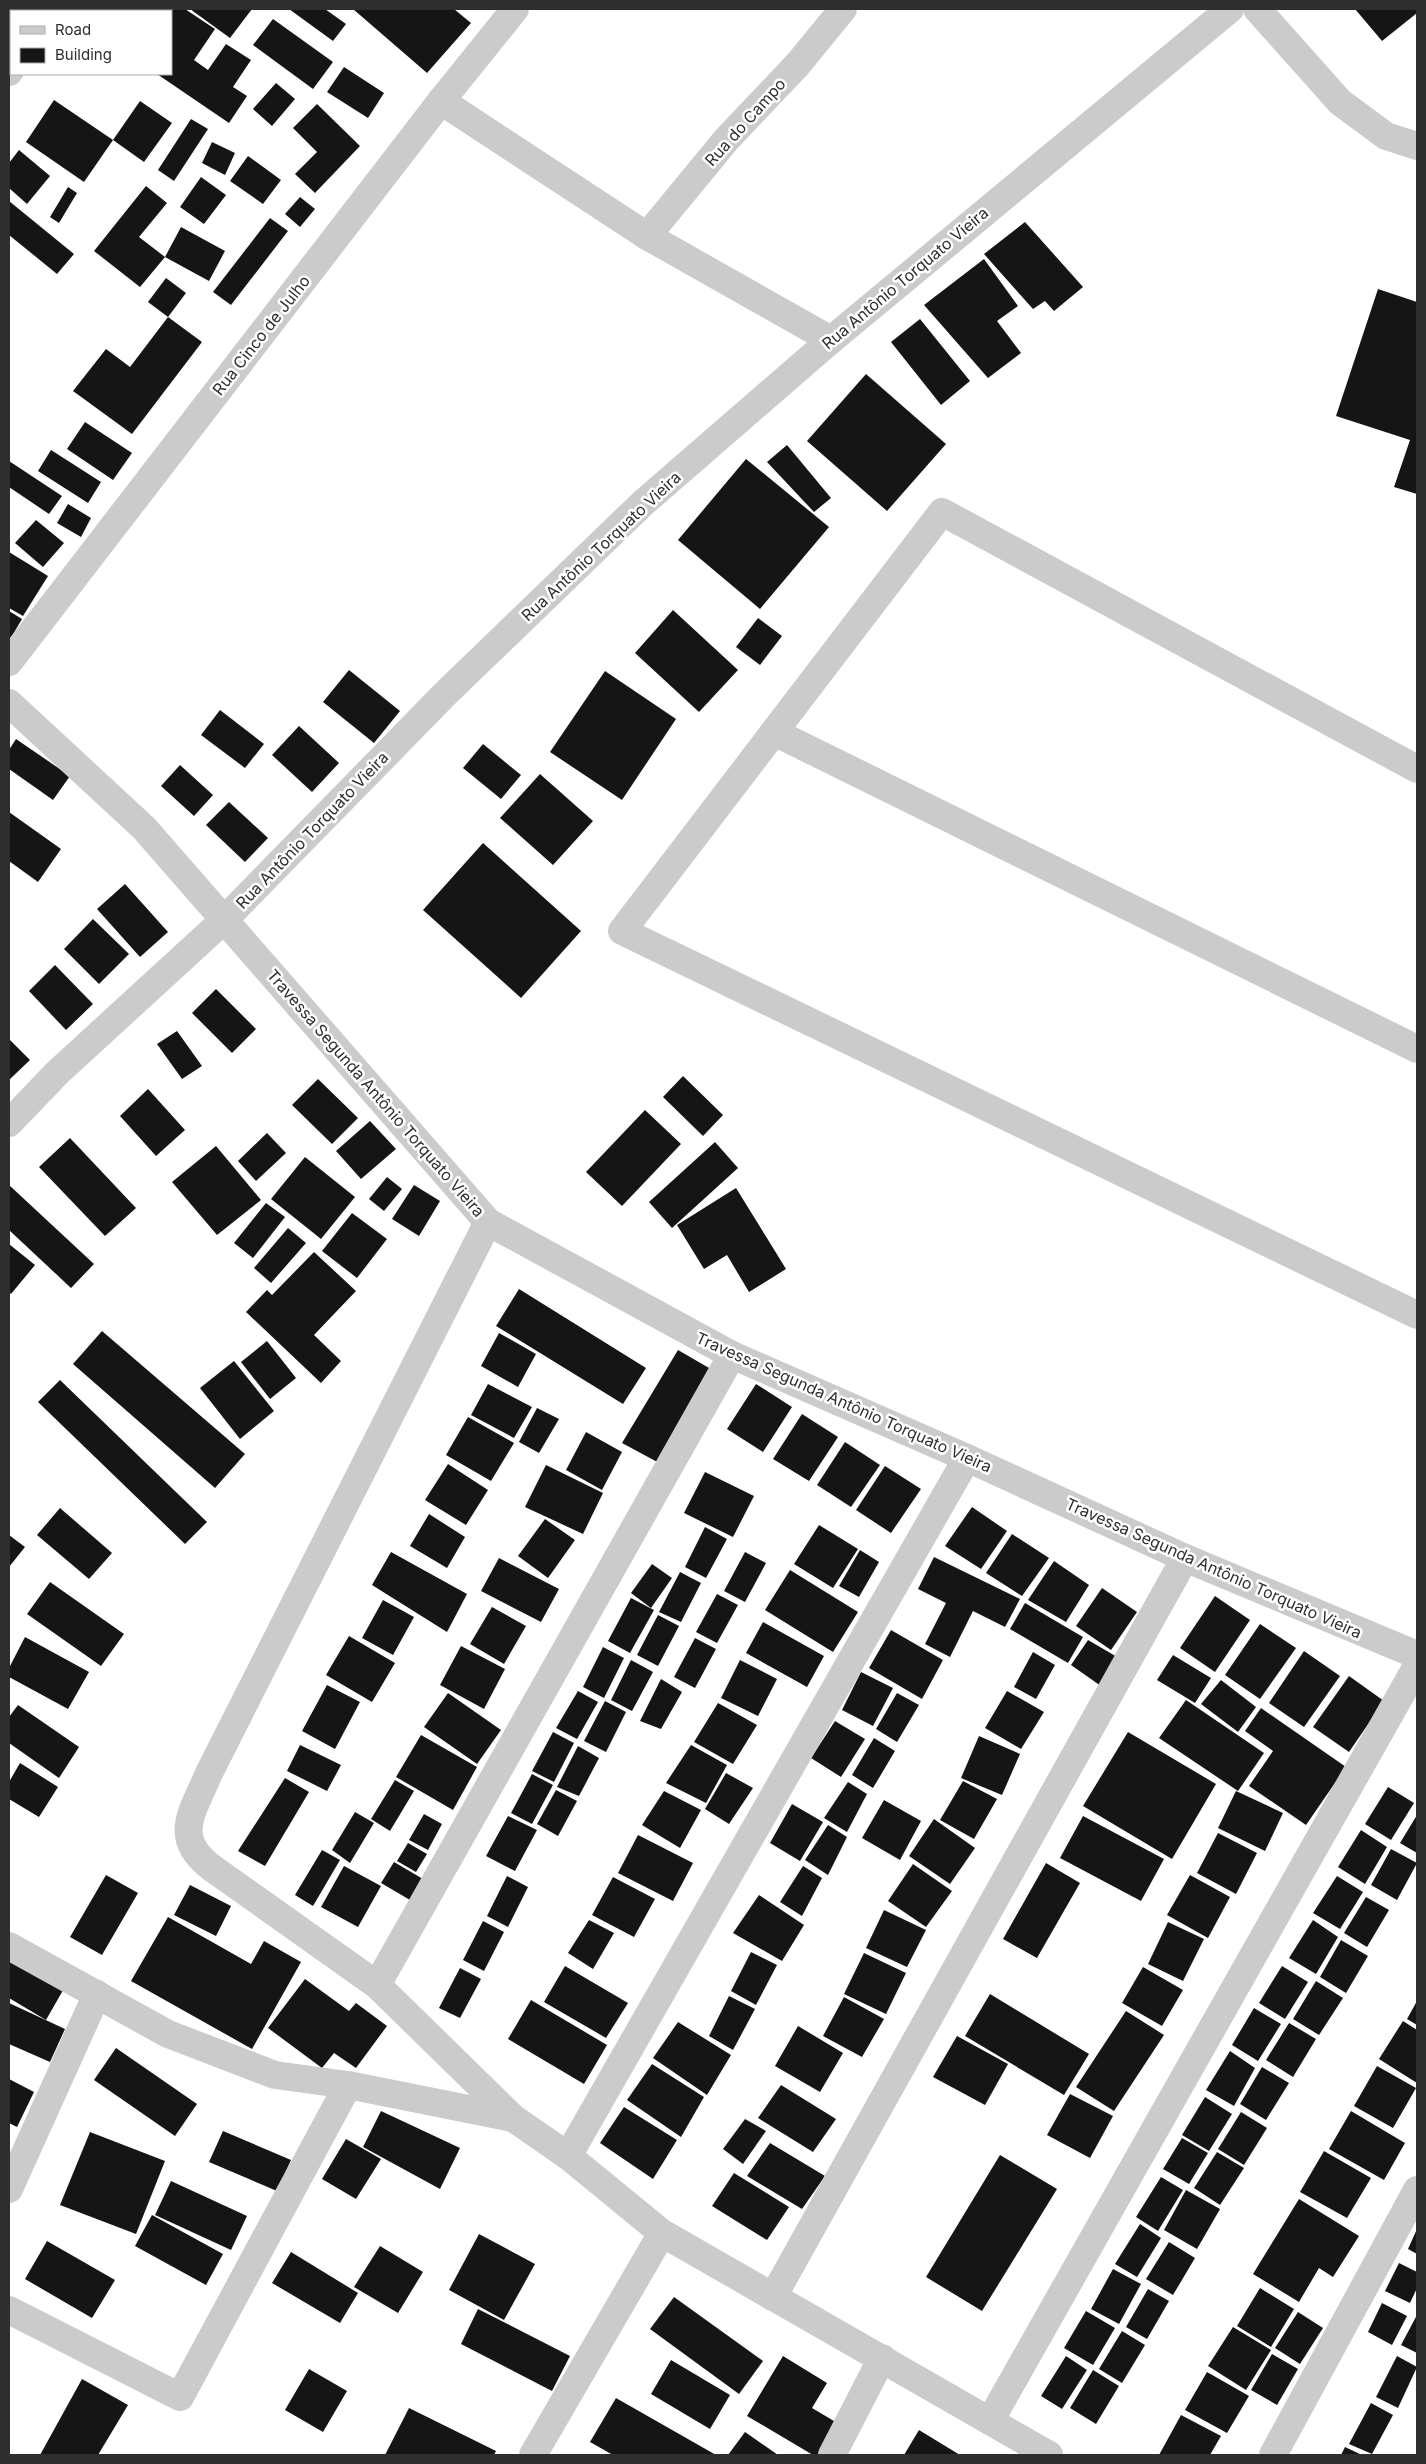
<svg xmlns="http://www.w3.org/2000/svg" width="1426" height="2464" viewBox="0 0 1426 2464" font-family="Inter,sans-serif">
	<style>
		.building { fill: #151515 }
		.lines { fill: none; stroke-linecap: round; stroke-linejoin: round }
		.street { stroke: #cbcbcb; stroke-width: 28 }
		.labels { text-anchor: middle; stroke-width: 5; stroke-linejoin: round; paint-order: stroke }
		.street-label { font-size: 16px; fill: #2e2e2e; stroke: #fff }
	</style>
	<rect width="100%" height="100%" fill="#fff"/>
	<!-- building -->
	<g class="building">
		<polygon points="158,9 185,9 215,29 194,60 208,70 226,44 251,60 233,87 247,96 229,123 157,74 171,74 171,11 156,11"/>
		<polygon points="190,9 252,9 230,38"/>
		<polygon points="289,9 325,9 346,24 333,41"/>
		<polygon points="353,9 454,9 471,23 427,73"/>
		<polygon points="1355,9 1417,9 1417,13 1382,41"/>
		<polygon points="273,19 333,62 313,89 253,45"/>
		<polygon points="344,67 384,93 368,118 327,92"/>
		<polygon points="276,83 295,99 272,126 253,109"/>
		<polygon points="54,100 113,140 84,182 26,142"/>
		<polygon points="140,101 172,123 144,162 113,140"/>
		<polygon points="317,104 360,146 315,193 295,174 317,152 293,128"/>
		<polygon points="191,119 208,129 174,181 158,170"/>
		<polygon points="212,142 235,153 225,175 202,163"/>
		<polygon points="19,150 50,176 27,204 9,188 9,163"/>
		<polygon points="248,156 281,180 263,204 230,181"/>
		<polygon points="201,177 226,195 204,224 180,207"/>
		<polygon points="146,186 167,203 139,237 165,257 140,287 94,251"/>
		<polygon points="68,187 77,193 59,223 50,217"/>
		<polygon points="300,197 315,209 300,227 285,214"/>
		<polygon points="9,201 74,254 57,274 9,235"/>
		<polygon points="270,218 288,231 231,305 213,292"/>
		<polygon points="1025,222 1083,287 1054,311 1045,301 1033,309 984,254"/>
		<polygon points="181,227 225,251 209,281 165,257"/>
		<polygon points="984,259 1018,306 997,321 1021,353 988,378 924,305"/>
		<polygon points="166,278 186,293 168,317 148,302"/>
		<polygon points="1378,289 1417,302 1417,494 1394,487 1410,440 1336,416"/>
		<polygon points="168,317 202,342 132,434 73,391 106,349 130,367"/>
		<polygon points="920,319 970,381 941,405 891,342"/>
		<polygon points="866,374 946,444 887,511 807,441"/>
		<polygon points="85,422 132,453 113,480 67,449"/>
		<polygon points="787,445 831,498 814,512 767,462"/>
		<polygon points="51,450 101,482 88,503 38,471"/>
		<polygon points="746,459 829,527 760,609 678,540"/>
		<polygon points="9,461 62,496 49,514 9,487"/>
		<polygon points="68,504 91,518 81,537 57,523"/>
		<polygon points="36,520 64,543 43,567 15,543"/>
		<polygon points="9,552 48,576 23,616 9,608"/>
		<polygon points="673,610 738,670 699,712 635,653"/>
		<polygon points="9,611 22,619 9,641"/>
		<polygon points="758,618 782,636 760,665 736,647"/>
		<polygon points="349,670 400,711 374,743 323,702"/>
		<polygon points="605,671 676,719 622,800 550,752"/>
		<polygon points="220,710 264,744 245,768 201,735"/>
		<polygon points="299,726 339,763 312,792 272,755"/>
		<polygon points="16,739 70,776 53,800 9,769 9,750"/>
		<polygon points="483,744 521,775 501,799 463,768"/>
		<polygon points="180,765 213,795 194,816 161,786"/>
		<polygon points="540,774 593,821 553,865 500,818"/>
		<polygon points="229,802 268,838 245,862 206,825"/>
		<polygon points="9,812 61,849 38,882 9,861"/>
		<polygon points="483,843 581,931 521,998 423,910"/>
		<polygon points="125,884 168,932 140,957 97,909"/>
		<polygon points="93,919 129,954 99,984 64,949"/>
		<polygon points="55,965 93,1004 66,1030 29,991"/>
		<polygon points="216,989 256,1029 232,1053 192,1013"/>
		<polygon points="177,1031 202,1066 182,1079 157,1044"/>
		<polygon points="9,1039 30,1060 9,1080"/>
		<polygon points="683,1076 723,1115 703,1136 663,1097"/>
		<polygon points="318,1079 358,1118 332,1144 292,1105"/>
		<polygon points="148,1089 185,1130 156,1156 120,1116"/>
		<polygon points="645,1110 681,1144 622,1206 586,1172"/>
		<polygon points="370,1121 396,1149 361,1179 336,1151"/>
		<polygon points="267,1133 286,1153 256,1181 238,1161"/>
		<polygon points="70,1138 136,1208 105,1236 39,1167"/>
		<polygon points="715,1142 738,1168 672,1228 649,1202"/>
		<polygon points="216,1146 261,1200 217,1235 172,1182"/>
		<polygon points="305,1157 355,1197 321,1239 271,1199"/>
		<polygon points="387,1177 402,1189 384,1211 369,1199"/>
		<polygon points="9,1185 94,1264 71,1288 9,1230"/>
		<polygon points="414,1185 440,1201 419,1236 392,1219"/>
		<polygon points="736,1188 786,1269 749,1292 727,1255 704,1269 677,1225"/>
		<polygon points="266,1203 285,1217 253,1258 234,1243"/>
		<polygon points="352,1213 387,1239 357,1278 322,1251"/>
		<polygon points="288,1228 306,1243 271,1283 254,1268"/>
		<polygon points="9,1244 35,1265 11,1294 9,1292"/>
		<polygon points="314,1252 356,1291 314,1335 341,1361 321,1383 246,1312 267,1290 272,1295"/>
		<polygon points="519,1289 646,1368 623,1404 496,1326"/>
		<polygon points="102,1331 245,1454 215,1488 73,1364"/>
		<polygon points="499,1333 536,1354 518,1387 481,1366"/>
		<polygon points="267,1341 296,1378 270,1399 241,1362"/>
		<polygon points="678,1350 716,1372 661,1464 622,1443"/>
		<polygon points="234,1361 274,1411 240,1439 200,1388"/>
		<polygon points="60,1380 207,1522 185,1544 38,1402"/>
		<polygon points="488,1384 532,1407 514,1438 471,1415"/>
		<polygon points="756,1384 792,1407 763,1452 727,1429"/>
		<polygon points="537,1408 559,1419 539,1453 519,1442"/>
		<polygon points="802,1414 838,1437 809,1481 773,1459"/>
		<polygon points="468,1417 514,1443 491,1481 446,1455"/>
		<polygon points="586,1432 622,1452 602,1490 566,1470"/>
		<polygon points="845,1442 880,1465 851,1507 817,1485"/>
		<polygon points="448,1464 488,1490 466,1525 425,1500"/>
		<polygon points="546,1465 603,1493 583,1534 525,1507"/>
		<polygon points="885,1466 921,1489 891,1533 856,1510"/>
		<polygon points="705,1472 754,1496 733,1537 684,1513"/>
		<polygon points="972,1507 1007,1531 981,1569 945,1546"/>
		<polygon points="60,1508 112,1553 89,1579 37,1535"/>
		<polygon points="429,1514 465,1537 447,1568 410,1546"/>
		<polygon points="545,1519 575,1540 548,1578 518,1556"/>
		<polygon points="819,1525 858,1549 833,1588 794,1564"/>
		<polygon points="705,1527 727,1539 706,1578 685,1567"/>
		<polygon points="1012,1534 1049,1558 1022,1596 986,1573"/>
		<polygon points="9,1535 25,1547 9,1567"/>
		<polygon points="860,1550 879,1562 859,1597 839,1586"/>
		<polygon points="391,1552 467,1594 447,1632 372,1585"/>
		<polygon points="745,1552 766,1563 745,1602 724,1591"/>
		<polygon points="934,1557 1020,1599 1005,1627 973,1611 950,1657 925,1644 946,1603 918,1589"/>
		<polygon points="499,1558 559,1589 541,1622 481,1591"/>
		<polygon points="1054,1561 1089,1585 1066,1622 1028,1600"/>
		<polygon points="652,1564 672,1578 651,1608 631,1593"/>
		<polygon points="790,1570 858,1612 833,1652 765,1610"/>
		<polygon points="680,1572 701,1583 681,1622 659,1612"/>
		<polygon points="50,1582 124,1634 101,1666 27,1614"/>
		<polygon points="1102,1588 1137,1612 1111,1650 1076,1626"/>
		<polygon points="717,1594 738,1605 717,1643 696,1632"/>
		<polygon points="1215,1596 1250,1620 1215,1672 1180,1648"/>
		<polygon points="631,1598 654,1610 630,1653 608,1641"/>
		<polygon points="383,1600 414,1617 393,1655 362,1638"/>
		<polygon points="1025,1603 1083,1637 1068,1663 1010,1629"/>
		<polygon points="492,1607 526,1626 504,1664 470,1644"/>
		<polygon points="658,1615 679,1626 658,1666 637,1655"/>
		<polygon points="763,1622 824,1656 807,1687 746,1653"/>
		<polygon points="1260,1624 1296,1648 1260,1699 1225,1675"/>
		<polygon points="891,1630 943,1660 922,1699 869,1668"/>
		<polygon points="349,1636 395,1663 372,1702 326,1675"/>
		<polygon points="25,1637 89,1672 68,1709 9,1677 9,1668"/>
		<polygon points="695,1638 716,1649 695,1688 674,1677"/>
		<polygon points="1088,1640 1124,1661 1108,1691 1071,1665"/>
		<polygon points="461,1646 505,1669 484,1709 440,1685"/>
		<polygon points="603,1647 624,1658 604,1698 583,1687"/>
		<polygon points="1304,1651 1340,1676 1304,1727 1269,1703"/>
		<polygon points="1033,1652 1055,1665 1036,1699 1014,1687"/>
		<polygon points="1173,1655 1211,1678 1195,1703 1157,1680"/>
		<polygon points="631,1660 653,1672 632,1711 611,1700"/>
		<polygon points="740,1660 777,1679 758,1716 721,1698"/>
		<polygon points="861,1672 893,1688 873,1726 842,1710"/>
		<polygon points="1349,1676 1384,1701 1349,1752 1313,1727"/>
		<polygon points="661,1679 682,1692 661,1729 640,1721"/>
		<polygon points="1221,1680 1256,1707 1238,1732 1201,1704"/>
		<polygon points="327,1685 360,1702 335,1749 302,1731"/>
		<polygon points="578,1691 598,1702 577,1739 556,1728"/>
		<polygon points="1007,1691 1044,1712 1021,1749 985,1728"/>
		<polygon points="448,1693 501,1730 477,1764 424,1727"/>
		<polygon points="897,1693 919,1705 897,1742 876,1729"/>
		<polygon points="1186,1700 1264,1753 1238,1791 1159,1738"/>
		<polygon points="605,1701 626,1712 606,1752 584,1741"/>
		<polygon points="718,1703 757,1725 733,1764 694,1742"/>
		<polygon points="18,1705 79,1747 59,1778 9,1743 9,1717"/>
		<polygon points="1261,1708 1346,1767 1306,1825 1249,1786 1273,1751 1245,1731"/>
		<polygon points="835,1721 865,1739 841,1777 811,1758"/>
		<polygon points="553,1732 574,1743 554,1782 532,1771"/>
		<polygon points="1128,1732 1216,1784 1172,1859 1083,1806"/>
		<polygon points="421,1735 477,1767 453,1810 396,1777"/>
		<polygon points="979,1736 1020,1754 1002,1795 961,1778"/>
		<polygon points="874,1738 895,1751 873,1788 852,1775"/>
		<polygon points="300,1745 341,1765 327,1791 287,1771"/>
		<polygon points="691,1745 727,1765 706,1803 666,1783"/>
		<polygon points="578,1746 599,1758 579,1796 557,1787"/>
		<polygon points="20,1763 58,1787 39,1817 9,1799 9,1782"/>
		<polygon points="726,1773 753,1788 729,1824 705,1809"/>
		<polygon points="532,1774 553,1785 532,1824 511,1813"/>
		<polygon points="285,1778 309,1792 265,1866 238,1851"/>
		<polygon points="395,1780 414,1791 390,1831 371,1819"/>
		<polygon points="963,1781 997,1799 974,1839 940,1820"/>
		<polygon points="848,1782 867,1794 847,1832 824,1818"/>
		<polygon points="1388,1787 1414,1803 1391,1840 1365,1824"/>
		<polygon points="556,1790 577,1801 558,1836 537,1824"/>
		<polygon points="664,1791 701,1810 680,1848 642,1825"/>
		<polygon points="1236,1791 1283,1813 1265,1851 1218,1828"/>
		<polygon points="884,1800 921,1821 900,1860 862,1838"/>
		<polygon points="792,1804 823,1822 800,1861 770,1843"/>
		<polygon points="355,1812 374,1823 350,1863 332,1850"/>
		<polygon points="424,1814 442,1824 428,1850 409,1840"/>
		<polygon points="1417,1815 1417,1853 1400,1843"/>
		<polygon points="508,1816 537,1830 515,1871 486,1856"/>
		<polygon points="1083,1816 1164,1859 1141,1901 1060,1858"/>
		<polygon points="934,1819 975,1848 950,1884 909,1856"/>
		<polygon points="828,1825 847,1837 828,1875 805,1860"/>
		<polygon points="1361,1830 1387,1847 1365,1884 1338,1867"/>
		<polygon points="1218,1833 1257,1853 1236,1894 1197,1873"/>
		<polygon points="638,1835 693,1863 673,1901 618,1873"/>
		<polygon points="408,1843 427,1854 416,1872 397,1861"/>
		<polygon points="1391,1849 1417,1863 1397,1900 1371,1885"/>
		<polygon points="322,1850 340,1860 313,1906 295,1895"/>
		<polygon points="394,1862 423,1879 410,1900 381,1883"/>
		<polygon points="1046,1863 1080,1883 1037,1958 1003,1939"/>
		<polygon points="913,1864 952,1891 926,1927 888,1901"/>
		<polygon points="344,1866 381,1886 358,1927 321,1907"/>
		<polygon points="803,1866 822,1878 802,1916 780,1902"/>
		<polygon points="106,1875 138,1893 102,1955 70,1937"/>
		<polygon points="1190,1875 1230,1897 1208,1938 1167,1915"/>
		<polygon points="507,1876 528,1887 508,1927 487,1916"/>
		<polygon points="1337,1876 1363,1892 1340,1929 1313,1913"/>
		<polygon points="613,1877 655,1899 634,1937 592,1915"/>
		<polygon points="190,1885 231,1906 216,1936 174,1915"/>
		<polygon points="759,1895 804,1925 782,1961 733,1933"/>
		<polygon points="1366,1897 1389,1910 1367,1947 1344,1933"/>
		<polygon points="884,1910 926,1930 907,1967 866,1948"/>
		<polygon points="168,1917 251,1964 264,1941 301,1962 252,2049 131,1981"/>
		<polygon points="589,1920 614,1933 593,1969 568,1953"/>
		<polygon points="1313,1920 1338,1937 1316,1974 1289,1958"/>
		<polygon points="483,1921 504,1932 484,1971 463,1960"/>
		<polygon points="1168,1922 1204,1939 1183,1981 1148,1964"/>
		<polygon points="1341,1940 1368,1956 1346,1993 1320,1977"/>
		<polygon points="9,1952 66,1985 46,2020 9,1998"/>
		<polygon points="751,1952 777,1965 756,2005 731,1991"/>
		<polygon points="864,1953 906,1973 886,2014 844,1994"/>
		<polygon points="565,1966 628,2003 606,2038 544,2002"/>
		<polygon points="1282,1966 1308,1982 1285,2019 1259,2003"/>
		<polygon points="1143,1967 1183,1990 1162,2026 1122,2003"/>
		<polygon points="460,1968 481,1979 460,2018 439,2008"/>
		<polygon points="305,1979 349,2011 356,2003 387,2026 356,2068 334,2053 322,2068 268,2028"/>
		<polygon points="1316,1981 1343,1998 1319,2035 1293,2019"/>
		<polygon points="990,1994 1089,2054 1064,2095 965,2036"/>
		<polygon points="729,1996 755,2009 733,2050 709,2036"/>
		<polygon points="844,1997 884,2019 862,2057 823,2036"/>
		<polygon points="531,2000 607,2045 584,2084 508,2039"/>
		<polygon points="1417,2001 1417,2025 1407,2019"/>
		<polygon points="9,2003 65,2029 50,2062 9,2044"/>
		<polygon points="1254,2008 1281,2024 1258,2061 1232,2045"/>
		<polygon points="1126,2011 1164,2035 1114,2111 1076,2087"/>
		<polygon points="1403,2021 1417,2030 1417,2083 1379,2059"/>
		<polygon points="678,2022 731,2055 707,2095 653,2058"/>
		<polygon points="1289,2023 1316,2039 1293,2077 1266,2060"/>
		<polygon points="798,2026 843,2053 820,2092 775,2066"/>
		<polygon points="957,2036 1008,2064 985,2105 933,2077"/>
		<polygon points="116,2048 197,2104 175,2136 94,2080"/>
		<polygon points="1230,2051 1255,2068 1234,2106 1206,2090"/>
		<polygon points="652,2064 704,2097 681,2137 627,2100"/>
		<polygon points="1377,2066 1416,2088 1393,2128 1354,2106"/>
		<polygon points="1262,2067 1289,2083 1266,2120 1240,2104"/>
		<polygon points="9,2079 34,2092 17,2127 9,2123"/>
		<polygon points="781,2085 836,2119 813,2152 758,2118"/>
		<polygon points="1070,2094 1113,2116 1090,2158 1047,2135"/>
		<polygon points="1205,2097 1232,2114 1209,2151 1182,2135"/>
		<polygon points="624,2107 677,2140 653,2179 600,2143"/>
		<polygon points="381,2111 460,2148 440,2189 363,2147"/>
		<polygon points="1351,2111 1405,2143 1384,2180 1329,2149"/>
		<polygon points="1241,2112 1267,2128 1244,2165 1218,2149"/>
		<polygon points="745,2119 766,2131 743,2164 723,2149"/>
		<polygon points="223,2131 291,2160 277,2191 209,2162"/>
		<polygon points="90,2132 165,2161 136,2234 60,2205"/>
		<polygon points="1182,2138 1208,2153 1189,2184 1163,2169"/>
		<polygon points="346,2139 381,2159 356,2199 322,2179"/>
		<polygon points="770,2143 825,2176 802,2209 747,2176"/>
		<polygon points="1324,2151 1371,2178 1347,2218 1300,2192"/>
		<polygon points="1217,2152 1244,2168 1220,2205 1194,2188"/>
		<polygon points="1000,2155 1057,2189 982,2311 926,2277"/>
		<polygon points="734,2173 789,2207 767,2240 712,2206"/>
		<polygon points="1161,2177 1183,2190 1158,2231 1136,2217"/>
		<polygon points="171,2181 247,2216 231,2250 155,2215"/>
		<polygon points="1186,2190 1220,2209 1197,2249 1164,2230"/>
		<polygon points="1299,2199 1359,2236 1333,2277 1319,2268 1299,2302 1253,2274"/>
		<polygon points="152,2215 223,2254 206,2285 135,2246"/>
		<polygon points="1140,2224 1161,2238 1137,2277 1115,2264"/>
		<polygon points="1417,2229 1417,2254 1408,2249"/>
		<polygon points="479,2234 535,2264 504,2320 449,2290"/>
		<polygon points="47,2241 115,2280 92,2318 25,2279"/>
		<polygon points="1169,2242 1195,2258 1173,2295 1146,2279"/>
		<polygon points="380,2246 423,2272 398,2313 354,2287"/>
		<polygon points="291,2252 358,2293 340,2323 272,2283"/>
		<polygon points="1399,2263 1417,2272 1417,2288 1410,2303 1385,2291"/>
		<polygon points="1113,2269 1141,2284 1119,2324 1091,2309"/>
		<polygon points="1260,2288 1294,2309 1271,2347 1237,2326"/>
		<polygon points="1148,2289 1169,2301 1147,2339 1126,2327"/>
		<polygon points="674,2297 763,2361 739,2394 650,2329"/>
		<polygon points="1382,2303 1407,2316 1392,2345 1368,2332"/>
		<polygon points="478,2309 570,2356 552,2391 461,2344"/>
		<polygon points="1086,2311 1115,2328 1093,2365 1064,2348"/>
		<polygon points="1298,2312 1323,2328 1300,2364 1275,2348"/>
		<polygon points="1417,2315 1417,2353 1401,2345"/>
		<polygon points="1233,2327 1271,2350 1246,2390 1208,2366"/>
		<polygon points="1122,2331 1145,2345 1122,2383 1099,2369"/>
		<polygon points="1272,2354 1298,2369 1277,2405 1251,2390"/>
		<polygon points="783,2356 827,2383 812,2408 839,2424 820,2455 813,2455 747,2416"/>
		<polygon points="1066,2356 1087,2370 1062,2409 1041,2396"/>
		<polygon points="1397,2356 1417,2367 1398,2408 1376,2397"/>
		<polygon points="671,2360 730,2395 710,2429 651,2394"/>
		<polygon points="309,2369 347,2391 323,2432 285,2410"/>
		<polygon points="1093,2370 1119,2386 1096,2424 1070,2408"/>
		<polygon points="1207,2372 1249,2396 1227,2433 1185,2410"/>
		<polygon points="82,2379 128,2405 98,2455 40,2455"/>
		<polygon points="616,2398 716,2455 613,2455 590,2442"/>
		<polygon points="1371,2403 1393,2415 1372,2454 1349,2444"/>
		<polygon points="409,2408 496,2451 494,2455 385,2455"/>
		<polygon points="1181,2415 1221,2436 1210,2455 1159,2455"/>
		<polygon points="919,2430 960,2455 904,2455"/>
		<polygon points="745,2432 778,2455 728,2455"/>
		<polygon points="1345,2447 1362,2455 1341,2455"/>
	</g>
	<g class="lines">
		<!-- street -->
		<g class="street">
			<polyline points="1257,9 1340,102 1386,136 1417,146"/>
			<polyline points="61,11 63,9"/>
			<polyline points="9,31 11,33"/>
			<polyline points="9,72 11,69"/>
			<polyline points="441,101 647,236 831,340"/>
			<polyline points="647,236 726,140 798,64 843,9"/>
			<polyline points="9,662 441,101 515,9"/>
			<polyline points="9,703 144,828 488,1222 732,1355 967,1458 1185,1558 1417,1655"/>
			<polyline points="774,732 1417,1049"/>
			<polyline points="1417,769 942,512 622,931 1417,1315"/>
			<polyline points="9,1123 57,1073 225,919 445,694 643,503 831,340 1230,9"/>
			<path d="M488,1222L209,1773C193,1812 171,1837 212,1868L377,1985L513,2118L568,2156L662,2233L1049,2455"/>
			<polyline points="9,1946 168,2034 275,2075 348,2085 513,2118"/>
			<polyline points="377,1985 732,1355"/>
			<polyline points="568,2156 967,1458"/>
			<polyline points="9,2189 97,1994"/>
			<polyline points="773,2297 1185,1558"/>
			<polyline points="9,2310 180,2397 348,2085"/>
			<polyline points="990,2421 1417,1666"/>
			<polyline points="533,2455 662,2233"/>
			<polyline points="832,2455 882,2358"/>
			<polyline points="1273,2455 1417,2190"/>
		</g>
	</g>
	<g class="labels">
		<!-- street labels -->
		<g class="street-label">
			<text transform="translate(745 122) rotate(-48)" y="6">Rua do Campo</text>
			<text transform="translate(905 278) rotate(-40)" y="6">Rua Antônio Torquato Vieira</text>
			<text transform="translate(261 335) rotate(-52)" y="6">Rua Cinco de Julho</text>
			<text transform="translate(601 546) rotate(-43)" y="6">Rua Antônio Torquato Vieira</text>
			<text transform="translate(312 830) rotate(-46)" y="6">Rua Antônio Torquato Vieira</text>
			<text transform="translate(376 1093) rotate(49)" y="6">Travessa Segunda Antônio Torquato Vieira</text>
			<text transform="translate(844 1402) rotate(24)" y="6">Travessa Segunda Antônio Torquato Vieira</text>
			<text transform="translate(1214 1568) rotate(24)" y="6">Travessa Segunda Antônio Torquato Vieira</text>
		</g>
	</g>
	<!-- border -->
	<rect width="1426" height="2464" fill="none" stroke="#2e2e2e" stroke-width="20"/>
	<!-- legend -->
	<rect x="10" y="10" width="162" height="65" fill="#ffffff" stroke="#ababab"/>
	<rect x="20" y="26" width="25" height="8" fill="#cbcbcb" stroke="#ababab"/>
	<text x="55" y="35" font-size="15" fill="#2e2e2e">Road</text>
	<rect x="20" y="48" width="25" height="15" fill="#151515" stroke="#ababab"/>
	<text x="55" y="60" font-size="15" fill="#2e2e2e">Building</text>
</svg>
